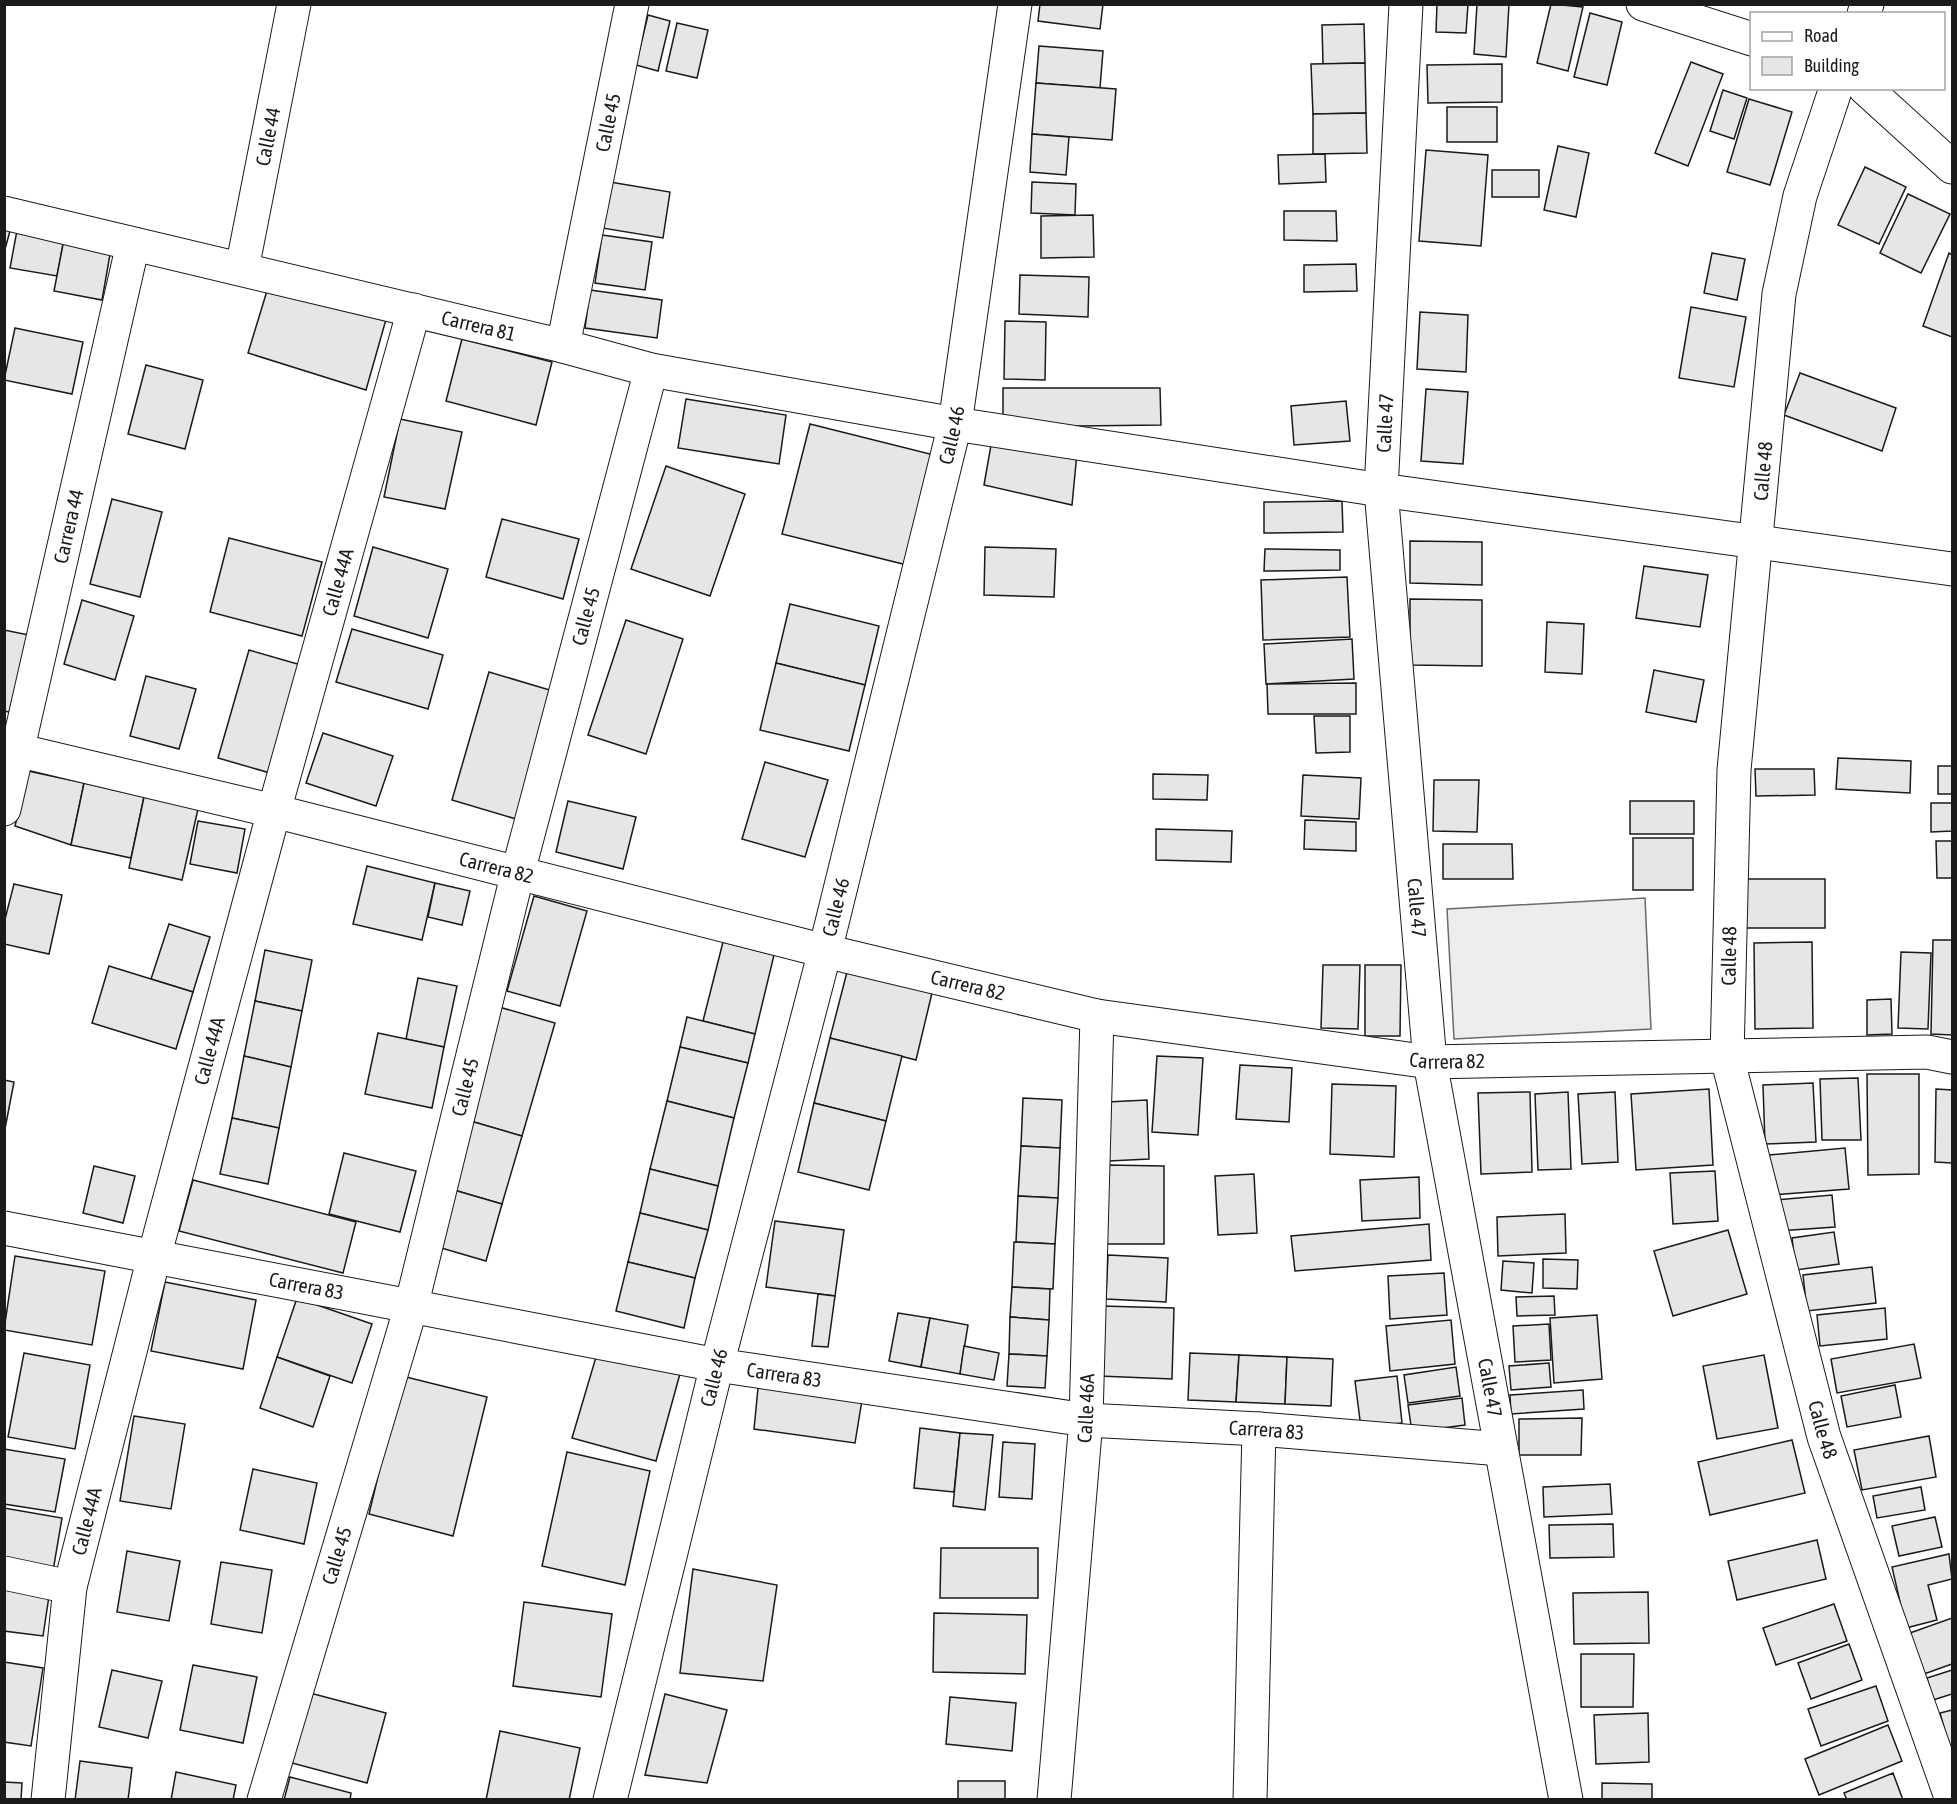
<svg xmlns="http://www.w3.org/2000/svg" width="1957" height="1804" viewBox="0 0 1957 1804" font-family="'Asap Condensed',sans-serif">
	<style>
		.built { fill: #ededed; stroke: #6a6a6a; stroke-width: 1.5 }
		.building { fill: #e6e6e6; stroke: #1a1a1a; stroke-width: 1.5 }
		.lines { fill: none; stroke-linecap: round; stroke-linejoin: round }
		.street-casing { stroke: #1a1a1a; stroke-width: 35 }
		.street { stroke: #fff; stroke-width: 33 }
		.labels { text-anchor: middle; stroke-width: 4.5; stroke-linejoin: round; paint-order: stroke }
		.street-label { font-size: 20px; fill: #1a1a1a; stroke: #fff }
	</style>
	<rect width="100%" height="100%" fill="#fff"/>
	<!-- built -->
	<polygon class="built" points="1645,898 1651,1029 1454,1039 1447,909"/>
	<!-- building -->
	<g class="building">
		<polygon points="1040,4 1103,4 1100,29 1038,21"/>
		<polygon points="1437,4 1468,4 1466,33 1436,32"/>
		<polygon points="1477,4 1509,4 1506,57 1474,54"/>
		<polygon points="1551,4 1583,7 1568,71 1537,63"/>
		<polygon points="1590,13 1622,22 1607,85 1574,77"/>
		<polygon points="648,15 670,21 658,71 636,65"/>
		<polygon points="677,23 708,30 697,78 666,71"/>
		<polygon points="1364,24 1365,63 1323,64 1322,25"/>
		<polygon points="1039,46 1103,51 1100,88 1036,83"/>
		<polygon points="1691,62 1723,74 1688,166 1655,153"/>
		<polygon points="1365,63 1366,113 1313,114 1311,64"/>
		<polygon points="1502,64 1502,102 1428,103 1427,65"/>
		<polygon points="1036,83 1116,89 1112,140 1032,134"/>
		<polygon points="1723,90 1747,98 1734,139 1710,131"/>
		<polygon points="1749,99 1792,112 1770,185 1727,172"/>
		<rect x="1447" y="107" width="50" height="35"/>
		<polygon points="1366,113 1367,153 1313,154 1313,114"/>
		<polygon points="1032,134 1069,137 1066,175 1030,172"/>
		<polygon points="1558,146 1589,153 1576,217 1544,210"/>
		<polygon points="1426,150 1488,155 1481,246 1419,241"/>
		<polygon points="1325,154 1326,182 1279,184 1278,155"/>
		<polygon points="1865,167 1906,187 1879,244 1838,225"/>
		<rect x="1492" y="170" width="47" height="27"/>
		<polygon points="610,182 670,192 663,238 602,228"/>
		<polygon points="1032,182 1076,184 1075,215 1031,213"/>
		<polygon points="1908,194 1950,214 1921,273 1880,253"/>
		<polygon points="1284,211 1336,211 1337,241 1284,240"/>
		<polygon points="1093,215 1094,257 1041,258 1041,216"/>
		<polygon points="18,225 65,234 57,276 10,268"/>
		<polygon points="4,229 10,231 4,253"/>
		<polygon points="65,234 112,243 102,300 54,291"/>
		<polygon points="602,235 652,242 645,290 595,283"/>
		<polygon points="1712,253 1745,259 1737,300 1704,293"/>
		<polygon points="1949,253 1952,255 1952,337 1923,326"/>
		<polygon points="1356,264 1357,291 1304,292 1304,265"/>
		<polygon points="1020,275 1089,277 1088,317 1019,314"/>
		<polygon points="270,281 387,316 366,390 248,353"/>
		<polygon points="590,290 662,300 657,338 585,328"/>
		<polygon points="1691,307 1746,317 1734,387 1679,378"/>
		<polygon points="1420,312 1468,315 1466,372 1417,369"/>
		<polygon points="1005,321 1046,322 1045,380 1004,379"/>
		<polygon points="15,328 83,342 72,394 4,380"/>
		<polygon points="462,339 552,362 536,425 446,401"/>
		<polygon points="146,365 203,380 185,449 128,434"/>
		<polygon points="1800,373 1896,408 1882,451 1784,415"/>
		<polygon points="1003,388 1160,388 1161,425 1003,427"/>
		<polygon points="1426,389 1468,392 1463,464 1421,461"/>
		<polygon points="686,399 786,415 779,464 678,448"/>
		<polygon points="1346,401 1350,441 1294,445 1291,406"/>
		<polygon points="400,419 462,432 445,509 384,497"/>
		<polygon points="810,424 934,455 907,565 782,534"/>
		<polygon points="991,445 1077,453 1072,505 984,485"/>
		<polygon points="666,466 745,494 710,596 631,569"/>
		<polygon points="112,499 162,512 140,597 90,584"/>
		<polygon points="1342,501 1343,532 1264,533 1264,502"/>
		<polygon points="502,519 579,539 563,599 486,577"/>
		<polygon points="229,538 322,562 302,636 210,612"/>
		<polygon points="1410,541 1482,542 1482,585 1410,583"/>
		<polygon points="373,547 448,569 428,638 354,616"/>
		<polygon points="985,547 1056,549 1054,597 984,595"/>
		<polygon points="1265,549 1340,550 1340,570 1264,571"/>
		<polygon points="1644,566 1708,575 1700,627 1636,618"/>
		<polygon points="1347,577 1350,637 1263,640 1261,580"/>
		<polygon points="1410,599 1482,600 1482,666 1410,665"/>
		<polygon points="82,600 134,616 115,680 64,664"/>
		<polygon points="790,604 879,626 865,685 776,663"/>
		<polygon points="626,620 683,639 646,754 588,735"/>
		<polygon points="1547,622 1584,624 1582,674 1545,672"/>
		<polygon points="352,629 443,655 428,709 336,682"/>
		<polygon points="4,630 34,636 18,714 4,711"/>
		<polygon points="1352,639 1354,679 1266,684 1264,644"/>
		<polygon points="249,650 301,665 270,773 218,758"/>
		<polygon points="776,663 865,685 849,751 760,730"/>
		<polygon points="1654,670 1704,680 1696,722 1646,712"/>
		<polygon points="489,672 553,691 516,819 452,800"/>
		<polygon points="146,676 196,689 179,749 130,736"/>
		<polygon points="1356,683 1356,714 1268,714 1267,684"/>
		<polygon points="1314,716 1350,716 1350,752 1316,753"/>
		<polygon points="323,733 393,756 376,806 306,783"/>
		<polygon points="1838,758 1911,761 1910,793 1836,789"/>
		<polygon points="765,762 828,780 805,857 742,839"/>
		<rect x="1938" y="766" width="14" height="28"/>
		<polygon points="1755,769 1814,769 1815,795 1756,796"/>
		<polygon points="28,771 84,783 71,845 15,826"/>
		<polygon points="1153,774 1208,775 1207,800 1153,799"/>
		<polygon points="1303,775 1361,778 1359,819 1301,816"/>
		<polygon points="1434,780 1479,780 1477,832 1433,831"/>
		<polygon points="84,783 144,797 131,858 71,845"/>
		<polygon points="144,797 198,809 182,880 129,868"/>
		<polygon points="568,801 636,817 623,869 556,852"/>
		<rect x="1630" y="801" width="64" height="33"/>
		<polygon points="1931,803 1952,803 1952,831 1931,832"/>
		<polygon points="1305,820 1356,822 1356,851 1304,849"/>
		<polygon points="198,821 245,829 237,873 190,864"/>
		<polygon points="1156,829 1232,831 1231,862 1156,860"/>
		<rect x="1633" y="838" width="60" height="52"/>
		<polygon points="1936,841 1952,841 1952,878 1937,878"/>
		<polygon points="1443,844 1512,844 1513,879 1443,879"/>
		<polygon points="367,866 435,883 422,940 353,924"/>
		<rect x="1738" y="879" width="87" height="49"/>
		<polygon points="435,883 470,891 462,925 428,917"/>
		<polygon points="14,884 62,895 49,954 4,944 4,923"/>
		<polygon points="534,896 587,911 560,1006 507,991"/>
		<polygon points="169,924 210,937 193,992 151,979"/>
		<polygon points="1933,940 1952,940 1952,1035 1931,1034"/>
		<polygon points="723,942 774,955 755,1034 703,1021"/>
		<polygon points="1812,942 1813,1028 1755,1029 1754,943"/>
		<polygon points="265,950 312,960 302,1011 255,1001"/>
		<polygon points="1901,952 1931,953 1928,1029 1898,1028"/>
		<polygon points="1323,965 1360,965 1358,1029 1321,1028"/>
		<polygon points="1365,965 1401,965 1400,1036 1365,1036"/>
		<polygon points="109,966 193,992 176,1049 92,1023"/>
		<polygon points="847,972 932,993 916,1060 830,1038"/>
		<polygon points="418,978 457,986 444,1047 406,1039"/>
		<polygon points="1891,999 1892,1034 1867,1035 1867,1000"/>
		<polygon points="255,1001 302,1011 291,1067 244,1056"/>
		<polygon points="499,1007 555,1023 522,1136 467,1120"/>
		<polygon points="687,1017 755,1034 748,1063 680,1047"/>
		<polygon points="378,1033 444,1047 432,1108 365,1094"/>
		<polygon points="830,1038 902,1056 886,1121 814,1103"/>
		<polygon points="680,1047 748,1063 734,1118 667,1101"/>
		<polygon points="244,1056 291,1067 279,1128 232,1118"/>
		<polygon points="1157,1056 1203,1058 1198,1135 1152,1132"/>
		<polygon points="1240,1065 1292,1068 1289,1122 1236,1119"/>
		<polygon points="1867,1074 1919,1074 1919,1174 1868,1175"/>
		<polygon points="1858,1078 1861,1140 1822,1140 1820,1079"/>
		<polygon points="4,1080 14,1082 4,1134"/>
		<polygon points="1813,1083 1816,1142 1765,1144 1763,1085"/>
		<polygon points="1332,1084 1396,1086 1394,1157 1330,1154"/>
		<polygon points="1709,1089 1713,1165 1636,1170 1631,1094"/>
		<polygon points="1936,1089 1952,1090 1952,1163 1935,1162"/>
		<polygon points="1530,1092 1532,1172 1481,1174 1478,1093"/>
		<polygon points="1568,1092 1571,1169 1538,1170 1535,1094"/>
		<polygon points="1615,1092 1618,1162 1582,1164 1578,1094"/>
		<polygon points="1023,1098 1062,1100 1060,1148 1021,1146"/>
		<polygon points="1147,1100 1149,1159 1109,1161 1107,1102"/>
		<polygon points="667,1101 734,1118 718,1186 650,1169"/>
		<polygon points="814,1103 886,1121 869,1190 798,1172"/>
		<polygon points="232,1118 279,1128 268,1184 220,1174"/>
		<polygon points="467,1120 522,1136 502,1204 447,1188"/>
		<polygon points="1021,1146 1060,1148 1058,1198 1018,1196"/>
		<polygon points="1845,1148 1849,1189 1771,1195 1769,1155"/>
		<polygon points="344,1153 416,1171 400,1232 329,1214"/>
		<polygon points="1107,1165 1164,1166 1164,1244 1107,1244"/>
		<polygon points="94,1166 135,1176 123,1223 83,1213"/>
		<polygon points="650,1169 718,1186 708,1230 640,1213"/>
		<polygon points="1715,1171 1718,1221 1673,1224 1670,1173"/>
		<polygon points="1254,1174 1257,1233 1218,1235 1215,1176"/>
		<polygon points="1419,1177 1420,1218 1362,1221 1360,1180"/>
		<polygon points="193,1180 356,1222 343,1273 179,1231"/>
		<polygon points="447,1188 502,1204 486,1261 431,1245"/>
		<polygon points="1832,1195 1835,1227 1778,1231 1776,1200"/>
		<polygon points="1018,1196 1058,1198 1055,1244 1016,1242"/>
		<polygon points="640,1213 708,1230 695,1278 628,1262"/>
		<polygon points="1565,1214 1566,1253 1498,1256 1497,1217"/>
		<polygon points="775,1221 844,1230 835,1296 766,1287"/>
		<polygon points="1429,1224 1431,1260 1295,1271 1291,1236"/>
		<polygon points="1728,1230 1747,1294 1673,1316 1654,1251"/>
		<polygon points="1834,1232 1839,1264 1796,1270 1792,1238"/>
		<polygon points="1014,1242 1055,1244 1053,1289 1012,1287"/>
		<polygon points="1108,1255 1168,1258 1166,1302 1106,1299"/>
		<polygon points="15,1256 105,1271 92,1345 4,1330"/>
		<polygon points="1543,1259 1578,1260 1577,1289 1543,1288"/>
		<polygon points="1503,1261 1534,1263 1532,1293 1501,1290"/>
		<polygon points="628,1262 695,1278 684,1328 616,1311"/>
		<polygon points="1872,1267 1876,1303 1807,1311 1803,1275"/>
		<polygon points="1444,1273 1447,1315 1390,1319 1388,1276"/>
		<polygon points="165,1282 256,1300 243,1369 151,1351"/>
		<polygon points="1012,1287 1050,1289 1049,1320 1010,1317"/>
		<polygon points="818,1294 835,1296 828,1347 812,1346"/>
		<polygon points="1554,1296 1555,1315 1517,1316 1516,1297"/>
		<polygon points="297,1298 372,1324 352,1383 277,1357"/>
		<polygon points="1101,1306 1174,1308 1172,1379 1099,1376"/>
		<polygon points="1885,1308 1887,1339 1820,1346 1817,1315"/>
		<polygon points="898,1313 930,1318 921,1367 889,1361"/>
		<polygon points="1597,1315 1602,1379 1554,1383 1550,1318"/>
		<polygon points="1010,1317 1049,1320 1047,1356 1009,1354"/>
		<polygon points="930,1318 968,1325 960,1374 921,1367"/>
		<polygon points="1451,1320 1455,1364 1390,1371 1386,1326"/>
		<polygon points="1549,1324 1551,1360 1515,1362 1513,1326"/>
		<polygon points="1914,1344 1921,1378 1837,1393 1831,1359"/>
		<polygon points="964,1346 999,1353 994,1380 960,1374"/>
		<polygon points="24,1353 90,1365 75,1449 8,1437"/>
		<polygon points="1190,1353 1239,1355 1236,1402 1188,1400"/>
		<polygon points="1009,1354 1047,1356 1045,1388 1007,1386"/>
		<polygon points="1239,1355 1287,1357 1285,1404 1236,1402"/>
		<polygon points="1764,1355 1778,1428 1717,1439 1703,1366"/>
		<polygon points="277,1357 330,1376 313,1427 260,1408"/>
		<polygon points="596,1357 681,1370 656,1461 572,1438"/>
		<polygon points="1287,1357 1333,1359 1331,1406 1285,1404"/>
		<polygon points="1549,1363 1551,1387 1511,1390 1509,1366"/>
		<polygon points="1456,1367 1460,1396 1408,1403 1404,1375"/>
		<polygon points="402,1376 487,1397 453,1536 369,1514"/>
		<polygon points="1397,1376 1402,1423 1361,1428 1355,1381"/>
		<polygon points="759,1378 863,1394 855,1443 754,1429"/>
		<polygon points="1895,1385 1901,1417 1847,1427 1841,1396"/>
		<polygon points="1583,1390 1584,1409 1511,1414 1510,1395"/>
		<polygon points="1462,1398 1465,1425 1412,1432 1408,1405"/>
		<polygon points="134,1416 185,1424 171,1509 120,1501"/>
		<polygon points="1582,1418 1581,1455 1519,1455 1519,1419"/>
		<polygon points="920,1428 960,1433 954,1492 914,1488"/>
		<polygon points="960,1433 993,1435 985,1510 953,1506"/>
		<polygon points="1929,1436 1936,1477 1862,1490 1854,1450"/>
		<polygon points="1792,1440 1805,1493 1710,1515 1698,1462"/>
		<polygon points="1003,1442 1035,1444 1032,1499 999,1497"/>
		<polygon points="4,1449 65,1459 55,1512 4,1504"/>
		<polygon points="567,1452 650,1471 625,1585 542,1566"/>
		<polygon points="253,1469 317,1483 304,1544 240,1530"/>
		<polygon points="1610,1484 1612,1514 1544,1517 1543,1487"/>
		<polygon points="1921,1487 1925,1510 1877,1518 1873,1496"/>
		<polygon points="4,1508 62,1518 53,1571 4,1562"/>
		<polygon points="1935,1517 1942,1547 1899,1556 1892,1526"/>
		<polygon points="1613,1524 1614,1557 1550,1558 1549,1525"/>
		<polygon points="1817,1540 1826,1579 1737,1600 1728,1561"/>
		<polygon points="941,1548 1038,1548 1038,1598 940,1598"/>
		<polygon points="127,1551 180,1561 169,1621 117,1612"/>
		<polygon points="1949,1554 1952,1579 1928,1585 1937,1620 1906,1628 1892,1567"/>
		<polygon points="221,1562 272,1570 262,1633 211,1624"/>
		<polygon points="693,1569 777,1585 763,1681 680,1673"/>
		<polygon points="5,1589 49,1596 43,1636 4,1631"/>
		<polygon points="1648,1592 1649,1643 1574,1644 1573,1593"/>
		<polygon points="524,1602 612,1614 601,1697 513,1686"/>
		<polygon points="1834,1604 1847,1641 1776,1665 1763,1628"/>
		<polygon points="934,1613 1027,1615 1025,1674 933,1672"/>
		<polygon points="1952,1618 1952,1664 1924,1674 1910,1633"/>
		<polygon points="1849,1644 1862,1680 1811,1699 1798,1663"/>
		<polygon points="1581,1654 1634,1654 1633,1707 1581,1707"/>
		<polygon points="4,1662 43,1668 31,1746 4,1742"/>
		<polygon points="193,1665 257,1677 243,1743 180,1730"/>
		<polygon points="112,1670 162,1681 148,1738 99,1727"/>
		<polygon points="1952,1670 1952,1694 1933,1700 1927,1678"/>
		<polygon points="1876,1686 1888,1721 1821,1746 1808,1709"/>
		<polygon points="310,1693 386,1713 367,1783 292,1763"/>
		<polygon points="665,1694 727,1710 707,1783 645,1775"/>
		<polygon points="950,1697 1016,1703 1012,1751 946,1744"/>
		<polygon points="1952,1710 1952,1745 1949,1745 1940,1713"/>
		<polygon points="1648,1713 1649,1762 1596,1764 1594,1715"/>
		<polygon points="1888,1725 1902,1761 1819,1795 1805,1759"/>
		<polygon points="500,1731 580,1748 569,1800 486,1800"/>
		<polygon points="80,1761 132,1768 128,1800 75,1800"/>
		<polygon points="176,1772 236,1785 233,1800 171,1800"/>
		<polygon points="1893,1773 1903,1800 1847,1800 1844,1793"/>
		<polygon points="290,1777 351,1793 350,1800 284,1800"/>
		<rect x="958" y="1781" width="47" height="19"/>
		<polygon points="4,1782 22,1783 21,1800 4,1800"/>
		<polygon points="1602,1783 1652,1784 1652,1800 1602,1800"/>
	</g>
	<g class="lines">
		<!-- street casing -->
		<g class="street-casing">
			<g id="street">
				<path id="s1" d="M1406,4L1381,490L1430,1062L1566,1800"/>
				<polyline points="1643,4 1752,39"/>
				<polyline points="1864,14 1867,4"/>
				<path id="s2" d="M1836,88L1800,196L1779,294L1734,770L1727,1057L1824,1437L1952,1800"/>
				<polyline points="1865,88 1952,167"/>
				<path id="s3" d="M4,213L563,346L651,370L955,424L1381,490L1952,569"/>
				<path id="s4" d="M242,269L294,4"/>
				<path id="s5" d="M563,346L632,4"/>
				<path id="s6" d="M4,747L274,811L825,951L1097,1016L1430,1062L1927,1052L1952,1057"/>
				<path id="s7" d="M4,809L133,244"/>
				<path id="s8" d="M4,1228L717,1365L1086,1420L1259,1429L1501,1449"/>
				<polyline points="4,1573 70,1587"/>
				<path id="s9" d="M48,1800L70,1587L154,1257L274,811L414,310"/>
				<path id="s10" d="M264,1800L411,1307L518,872L651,370"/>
				<path id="s11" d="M610,1800L717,1365L825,951L955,424L1015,4"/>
				<path id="s12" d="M1054,1800L1086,1420L1097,1016"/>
				<polyline points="1250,1800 1259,1429"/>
			</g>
		</g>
		<!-- street -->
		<use href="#street" class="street"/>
	</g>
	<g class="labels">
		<!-- street labels -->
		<g class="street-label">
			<text dy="7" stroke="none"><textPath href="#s5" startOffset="228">Calle 45</textPath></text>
			<text dy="7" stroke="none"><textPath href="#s4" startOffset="135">Calle 44</textPath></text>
			<text dy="7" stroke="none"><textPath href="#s3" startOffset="488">Carrera 81</textPath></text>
			<text transform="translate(1385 423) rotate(-87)" y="7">Calle 47</text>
			<text dy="7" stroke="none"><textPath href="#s11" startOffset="1407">Calle 46</textPath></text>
			<text transform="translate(1763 471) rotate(-85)" y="7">Calle 48</text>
			<text dy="7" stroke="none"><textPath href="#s7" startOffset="290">Carrera 44</textPath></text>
			<text dy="7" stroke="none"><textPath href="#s9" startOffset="1254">Calle 44A</textPath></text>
			<text dy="7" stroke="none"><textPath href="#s10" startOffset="1227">Calle 45</textPath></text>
			<text dy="7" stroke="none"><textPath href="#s6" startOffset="507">Carrera 82</textPath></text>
			<text dy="7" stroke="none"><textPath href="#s11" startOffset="921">Calle 46</textPath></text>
			<text dy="7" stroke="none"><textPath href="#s1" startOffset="906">Calle 47</textPath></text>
			<text transform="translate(1729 956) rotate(-89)" y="7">Calle 48</text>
			<text dy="7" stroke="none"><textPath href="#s6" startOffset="993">Carrera 82</textPath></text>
			<text dy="7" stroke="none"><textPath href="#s9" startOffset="768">Calle 44A</textPath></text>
			<text dy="7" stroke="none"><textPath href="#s6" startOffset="1479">Carrera 82</textPath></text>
			<text dy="7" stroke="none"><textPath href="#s10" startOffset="741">Calle 45</textPath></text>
			<text dy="7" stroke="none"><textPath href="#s8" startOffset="308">Carrera 83</textPath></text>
			<text dy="7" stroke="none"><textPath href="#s8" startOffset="794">Carrera 83</textPath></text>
			<text dy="7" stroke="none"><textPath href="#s11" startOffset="435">Calle 46</textPath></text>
			<text dy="7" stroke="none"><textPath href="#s1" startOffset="1392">Calle 47</textPath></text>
			<text dy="7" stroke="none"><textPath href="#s12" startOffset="393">Calle 46A</textPath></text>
			<text dy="7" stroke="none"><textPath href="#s2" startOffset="1364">Calle 48</textPath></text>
			<text dy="7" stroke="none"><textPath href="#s8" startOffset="1280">Carrera 83</textPath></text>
			<text dy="7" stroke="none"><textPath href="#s9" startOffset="282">Calle 44A</textPath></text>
			<text dy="7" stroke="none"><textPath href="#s10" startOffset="255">Calle 45</textPath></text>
		</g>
	</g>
	<!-- border -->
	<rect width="1957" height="1804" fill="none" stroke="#1a1a1a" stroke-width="12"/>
	<!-- legend -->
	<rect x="1750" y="12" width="195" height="78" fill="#ffffff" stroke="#a3a3a3" stroke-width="1.5"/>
	<rect x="1762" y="32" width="30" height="9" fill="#ffffff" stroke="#a3a3a3" stroke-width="1.5"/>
	<text x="1804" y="42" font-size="18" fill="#1a1a1a">Road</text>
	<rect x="1762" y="57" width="30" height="18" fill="#e6e6e6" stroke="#a3a3a3" stroke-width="1.5"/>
	<text x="1804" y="72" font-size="18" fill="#1a1a1a">Building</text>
</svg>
